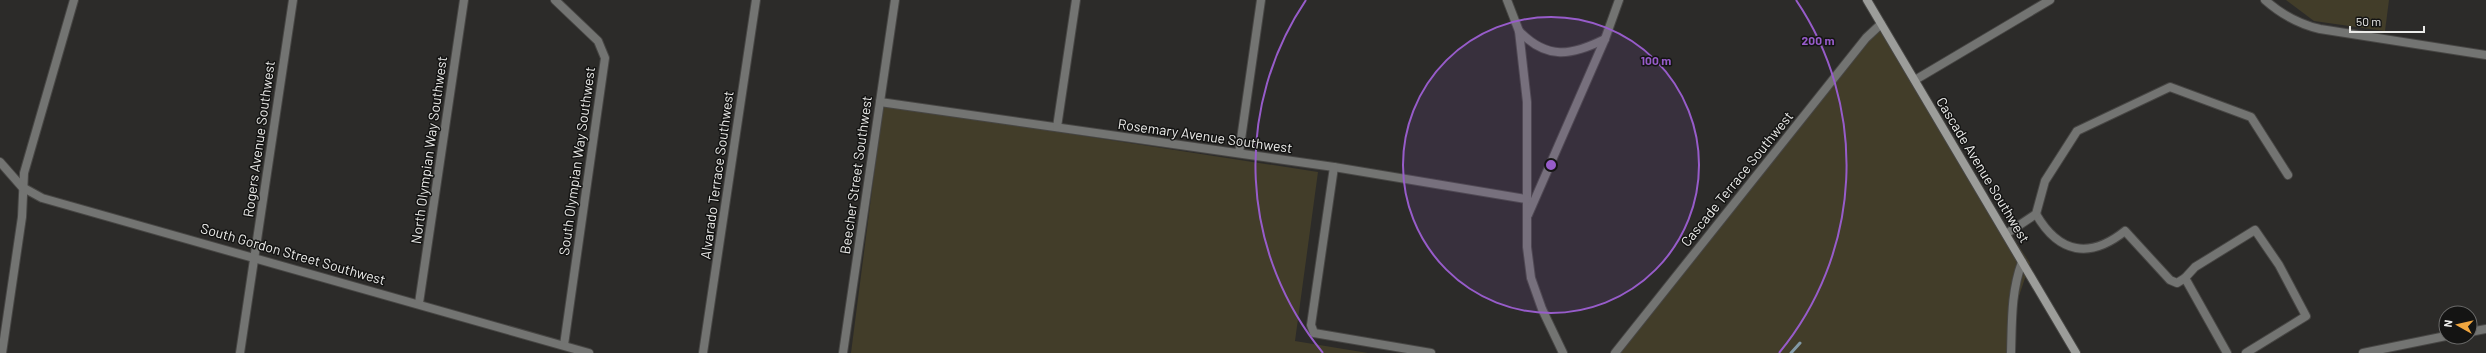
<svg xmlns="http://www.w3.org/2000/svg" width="2486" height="353" viewBox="0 0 2486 353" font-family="Barlow,sans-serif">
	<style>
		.green { fill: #423d29 }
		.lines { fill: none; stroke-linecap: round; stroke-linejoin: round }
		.stream { stroke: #8299a6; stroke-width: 3 }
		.minor-casing { stroke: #474644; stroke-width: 10 }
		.tertiary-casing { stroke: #474644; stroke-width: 10 }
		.secondary-casing { stroke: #474644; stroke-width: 10 }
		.minor { stroke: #737472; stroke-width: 8 }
		.tertiary { stroke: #737472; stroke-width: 8 }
		.secondary { stroke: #9c9d9a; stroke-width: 8 }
		.ring { fill: none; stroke: #975cca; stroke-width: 2 }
		.labels { text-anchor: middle; stroke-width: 3; stroke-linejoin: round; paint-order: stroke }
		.street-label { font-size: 14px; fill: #ebebe9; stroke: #141413 }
		.centre { fill: #975cca; stroke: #141413; stroke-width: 2 }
		.ring-label { font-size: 12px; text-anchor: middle; font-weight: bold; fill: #975cca; stroke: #141413; stroke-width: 3; stroke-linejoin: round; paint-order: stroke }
	</style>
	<rect width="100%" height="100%" fill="#2c2b29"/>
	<!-- green -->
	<g class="green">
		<polygon points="2286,0 2389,0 2385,31 2314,21"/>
		<polygon points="1879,19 1916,74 1965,165 2030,263 2016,305 2009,353 1618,353"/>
		<polygon points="883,105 1318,172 1295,341 1368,353 851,353"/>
	</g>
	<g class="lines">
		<!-- stream -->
		<polyline class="stream" points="1791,353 1800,343"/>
		<!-- minor casing -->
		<g class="minor-casing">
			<g id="minor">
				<polyline points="555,0 598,41 605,58 564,345"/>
				<polyline points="1507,0 1519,31 1527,102 1527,247 1531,278 1542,309 1563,353"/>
				<path d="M2265,0C2282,15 2298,24 2320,29L2486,55"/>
				<path d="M1519,31C1547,60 1571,56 1605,39"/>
				<polyline points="1915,80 2050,0"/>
				<polyline points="880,102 1334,167 1526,199"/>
				<polyline points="1057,127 1076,0"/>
				<polyline points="1239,153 1261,0"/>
				<polyline points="1334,167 1311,325 1314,333 1431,353"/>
				<path d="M2036,214C2059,254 2090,259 2125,231L2170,280L2177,283L2185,278L2227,353"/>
				<polyline points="1528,215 1605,39 1619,0"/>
				<polyline points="2006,234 2036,214 2045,181 2077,131 2170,87 2251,117 2288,175"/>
				<polyline points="2185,278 2195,267 2255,230 2279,265 2306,316 2246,353"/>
				<polyline points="419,303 464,0"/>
				<polyline points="2470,332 2486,329"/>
				<polyline points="2,353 22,217 24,173 74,0"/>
				<polyline points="240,353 293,0"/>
				<polyline points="703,353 756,0"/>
				<polyline points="1615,353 1866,38 1881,24"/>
				<path d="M2011,353C2012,321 2011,292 2022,262"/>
				<polyline points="2363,353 2446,336"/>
			</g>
		</g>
		<!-- tertiary casing -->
		<g class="tertiary-casing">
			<g id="tertiary">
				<polyline points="0,162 22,187 42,198 589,353"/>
				<polyline points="843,353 895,0"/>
			</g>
		</g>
		<!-- secondary casing -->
		<g class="secondary-casing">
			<polyline id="secondary" points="1867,0 2076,353"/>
		</g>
		<!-- minor -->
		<use href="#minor" class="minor"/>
		<!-- tertiary -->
		<use href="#tertiary" class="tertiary"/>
		<!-- secondary -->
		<use href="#secondary" class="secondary"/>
	</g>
	<!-- distance rings -->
	<circle cx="1551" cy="165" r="148" fill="#975cca" fill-opacity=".12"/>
	<g class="ring">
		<circle cx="1551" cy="165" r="148"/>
		<path d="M1323 353A295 295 0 0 1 1306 0M1796 0A295 295 0 0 1 1779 353"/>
	</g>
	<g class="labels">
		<!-- street labels -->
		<g class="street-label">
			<text transform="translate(1205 136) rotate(8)" y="5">Rosemary Avenue Southwest</text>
			<text transform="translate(259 139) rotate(-82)" y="5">Rogers Avenue Southwest</text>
			<text transform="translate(429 150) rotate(-82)" y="5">North Olympian Way Southwest</text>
			<text transform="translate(577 161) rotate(-82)" y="5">South Olympian Way Southwest</text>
			<text transform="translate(1983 170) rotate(59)" y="5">Cascade Avenue Southwest</text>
			<text transform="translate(717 175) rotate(-82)" y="5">Alvarado Terrace Southwest</text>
			<text transform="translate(856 175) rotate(-82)" y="5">Beecher Street Southwest</text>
			<text transform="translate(1737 179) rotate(-51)" y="5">Cascade Terrace Southwest</text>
			<text transform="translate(293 254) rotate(16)" y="5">South Gordon Street Southwest</text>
		</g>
	</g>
	<circle cx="1551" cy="165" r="6" class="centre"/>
	<g class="ring-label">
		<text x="1818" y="45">200 m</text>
		<text x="1656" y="65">100 m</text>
	</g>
	<!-- north arrow -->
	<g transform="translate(2458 325) rotate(278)"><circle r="19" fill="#141413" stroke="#6a6a69"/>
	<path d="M0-3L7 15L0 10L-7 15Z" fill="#f0a63f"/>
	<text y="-6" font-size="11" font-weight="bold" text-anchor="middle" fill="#ebebe9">N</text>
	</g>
	<!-- scale -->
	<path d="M2350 26v6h74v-6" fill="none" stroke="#ebebe9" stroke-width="2"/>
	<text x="2356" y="26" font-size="12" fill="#ebebe9" stroke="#141413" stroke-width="3" paint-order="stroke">50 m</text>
</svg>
